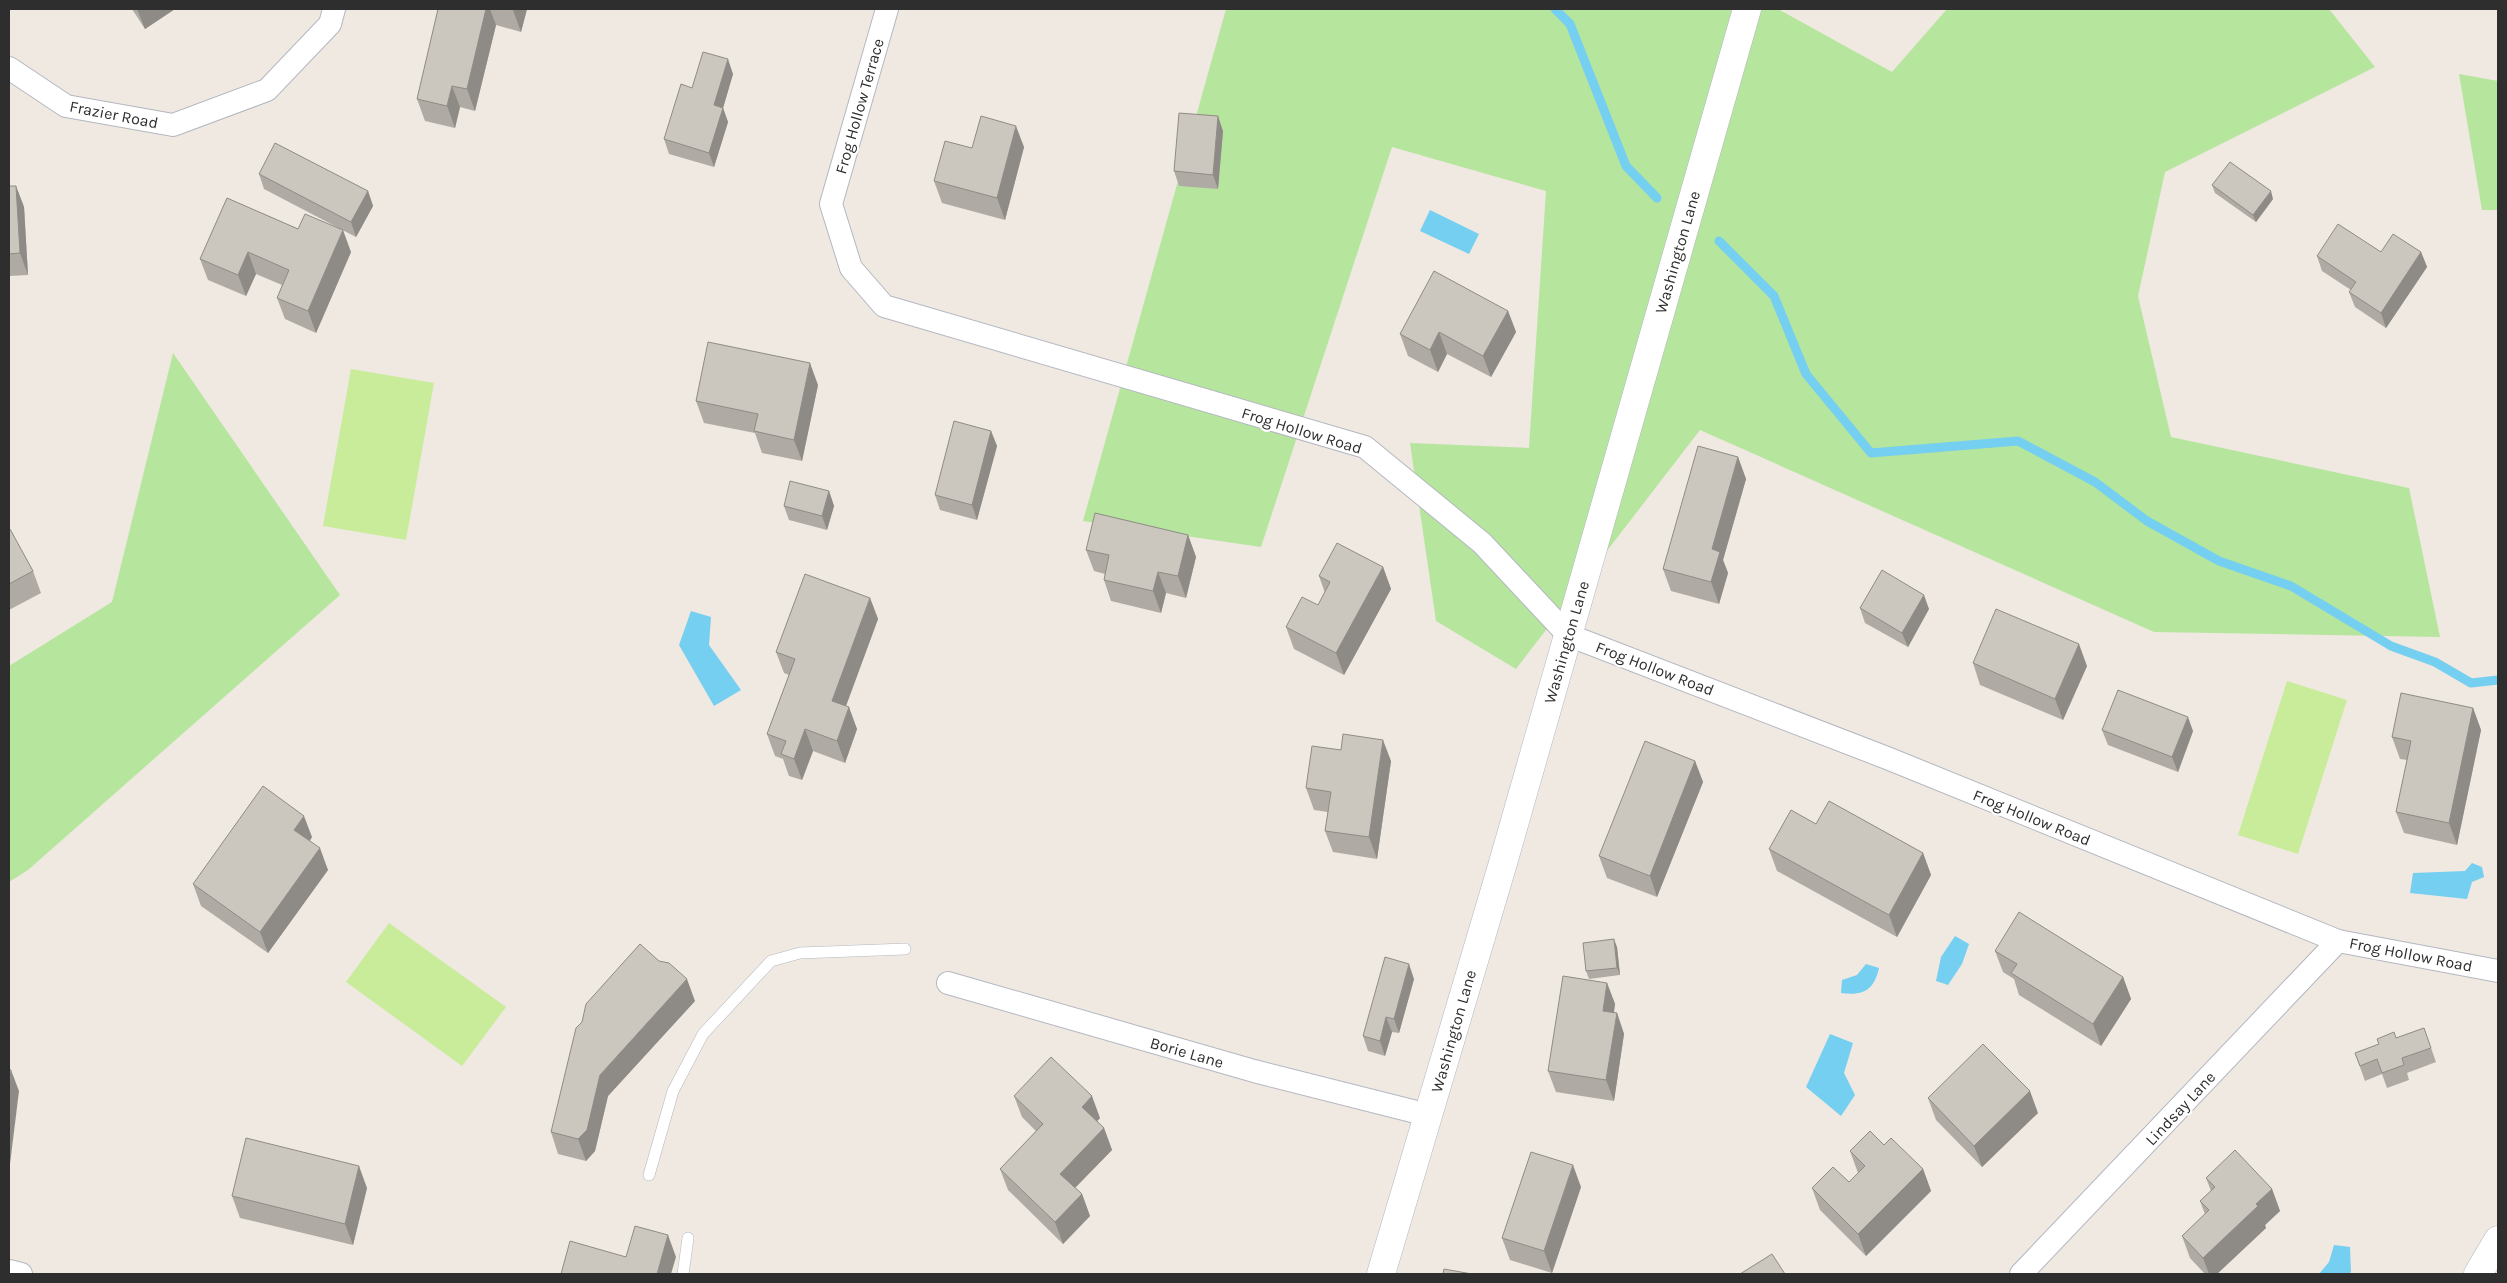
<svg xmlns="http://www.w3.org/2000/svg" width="2507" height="1283" viewBox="0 0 2507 1283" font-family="Karla,sans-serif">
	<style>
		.green { fill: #b6e59e }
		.pitch { fill: #c9ec9a }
		.water { fill: #75cff0 }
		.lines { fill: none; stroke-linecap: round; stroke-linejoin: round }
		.stream { stroke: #75cff0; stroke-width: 9 }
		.lane-casing { stroke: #b4b7c1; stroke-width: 12 }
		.street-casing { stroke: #b4b7c1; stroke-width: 24 }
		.secondary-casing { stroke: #b4b7c1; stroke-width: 29 }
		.lane { stroke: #fff; stroke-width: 11 }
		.street { stroke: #fff; stroke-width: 22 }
		.secondary { stroke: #fff; stroke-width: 28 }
		.wall { fill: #afaba4 }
		.shaded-wall { fill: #8e8b86 }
		.building { fill: #cbc7bf; stroke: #8e8b86 }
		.labels { text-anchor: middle; stroke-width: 4.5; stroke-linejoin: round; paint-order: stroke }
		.street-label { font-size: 16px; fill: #2e2e2e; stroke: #fff }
	</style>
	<rect width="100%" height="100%" fill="#efe9e1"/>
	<!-- green -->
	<g class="green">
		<polygon points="1226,9 1778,9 1892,72 1947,9 2329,9 2375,67 2165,172 2138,296 2171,437 2409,488 2440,637 2154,632 1700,430 1516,669 1436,621 1410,443 1529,448 1546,191 1392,147 1261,547 1083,521"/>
		<polygon points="2459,74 2498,81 2498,210 2482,210"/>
		<polygon points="173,353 340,595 28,870 9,882 9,666 112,602"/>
	</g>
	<!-- pitch -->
	<g class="pitch">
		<polygon points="351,369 434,383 406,540 323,526"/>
		<polygon points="2287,681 2347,700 2298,854 2238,835"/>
		<polygon points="389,923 506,1007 462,1066 346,982"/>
	</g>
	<!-- water -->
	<g class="water">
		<polygon points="1430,210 1479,234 1469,254 1420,231"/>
		<polygon points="691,611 711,617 709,645 741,690 714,706 679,645"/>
		<polygon points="2472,863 2482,867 2484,877 2472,882 2467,899 2410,893 2413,873 2465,871"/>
		<polygon points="1955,936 1969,944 1962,964 1948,985 1936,981 1941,957"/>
		<path d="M1866,964L1879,968C1874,990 1864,996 1841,993L1842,980L1857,975Z"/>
		<polygon points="1830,1034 1853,1043 1844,1073 1855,1095 1841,1116 1806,1087"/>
		<polygon points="2334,1245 2350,1247 2351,1272 2349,1274 2319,1274 2329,1262"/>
	</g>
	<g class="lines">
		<!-- stream -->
		<g class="stream">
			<polyline points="1555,9 1570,24 1626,166 1657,198"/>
			<polyline points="1719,241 1774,296 1806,374 1871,453 2018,441 2095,482 2147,521 2219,561 2291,586 2391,646 2435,662 2471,683 2498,680"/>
		</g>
		<!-- lane casing -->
		<g class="lane-casing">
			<g id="lane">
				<polyline points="649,1175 673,1091 703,1034 771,961 800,953 905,949"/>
				<polyline points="683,1274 688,1238"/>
			</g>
		</g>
		<!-- street casing -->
		<g class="street-casing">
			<g id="street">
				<polyline points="887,9 831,204 851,268 884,306 1365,447 1482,543 1568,635 1887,758 2338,941 2498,971"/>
				<polyline points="9,68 66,106 173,125 267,90 330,24 334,9"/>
				<polyline points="948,983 1254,1071 1428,1115"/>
				<polyline points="9,1271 21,1274"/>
				<polyline points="2021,1274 2338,941"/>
			</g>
		</g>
		<!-- secondary casing -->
		<g class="secondary-casing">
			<g id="secondary">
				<polyline points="1381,1274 1503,863 1747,9"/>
				<polyline points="2478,1274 2498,1240"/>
			</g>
		</g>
		<!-- lane -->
		<use href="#lane" class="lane"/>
		<!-- street -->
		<use href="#street" class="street"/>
		<!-- secondary -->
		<use href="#secondary" class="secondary"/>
	</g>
	<!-- wall -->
	<g class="wall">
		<polygon points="132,9 175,9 145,29"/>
		<polygon points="436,9 527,9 521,32 496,25 475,111 460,107 455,128 425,121 417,99 438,12"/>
		<polygon points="733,74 723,108 728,122 714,167 669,154 664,139 692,88"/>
		<polygon points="1223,131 1218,189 1179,186 1174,171"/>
		<polygon points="1024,147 1005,220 942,203 934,181 972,148"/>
		<polygon points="259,174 368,191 373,206 356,237 264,189"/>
		<polygon points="2212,185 2273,199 2256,222 2215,193"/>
		<polygon points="9,186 16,186 24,207 28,275 9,276"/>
		<polygon points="227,198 351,252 316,333 285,319 277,298 282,285 256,274 246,296 208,280 200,259"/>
		<polygon points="2381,252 2421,252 2427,267 2386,328 2355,307 2349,292 2351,290 2322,271 2317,256"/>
		<polygon points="1508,311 1516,332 1491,377 1447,354 1438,372 1408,356 1400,334"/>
		<polygon points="818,385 802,461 762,453 755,433 704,423 696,401"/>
		<polygon points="991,431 997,446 977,520 940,510 935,495"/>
		<polygon points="1738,457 1746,479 1723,560 1728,573 1719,604 1671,591 1663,569"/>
		<polygon points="829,491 834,506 827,530 789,520 784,506"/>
		<polygon points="9,529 33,571 41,593 9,610"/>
		<polygon points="1188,535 1196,557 1186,598 1166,593 1161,613 1111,601 1104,580 1105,574 1094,571 1086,550"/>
		<polygon points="1383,567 1391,589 1344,675 1294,649 1286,627 1318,605 1325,593 1319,576"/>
		<polygon points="870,598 878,619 846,706 857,729 845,763 813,751 802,780 789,776 783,759 775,756 767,734 789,675 784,673 776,652"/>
		<polygon points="1860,608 1929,609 1908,647 1865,623"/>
		<polygon points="1973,663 2087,666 2063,720 1980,685"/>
		<polygon points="2473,708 2481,730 2457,845 2404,833 2396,812 2407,760 2400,759 2392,737"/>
		<polygon points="2102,730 2193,731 2178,772 2108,745"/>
		<polygon points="1391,761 1377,859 1333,852 1325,831 1328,812 1314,810 1306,788"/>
		<polygon points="1695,761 1703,782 1657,897 1607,878 1599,856"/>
		<polygon points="1816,824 1923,853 1931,875 1897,937 1777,871 1769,849"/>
		<polygon points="312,837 310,841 328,870 268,953 201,906 193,884"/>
		<polygon points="1617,947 1620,975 1589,979 1586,971"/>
		<polygon points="1995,951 2123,977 2131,999 2101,1046 2019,995 2014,979 2003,972"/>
		<polygon points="1414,979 1399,1033 1392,1032 1385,1056 1368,1051 1363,1036"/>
		<polygon points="1607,983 1615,1004 1614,1012 1617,1013 1624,1034 1614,1101 1556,1092 1548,1071"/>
		<polygon points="695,1001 608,1096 595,1151 586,1161 558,1154 551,1132"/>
		<polygon points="2424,1028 2436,1062 2407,1073 2409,1080 2387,1088 2382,1074 2365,1081 2355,1053"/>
		<polygon points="1014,1096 1100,1118 1097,1121 1104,1128 1112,1150 1075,1188 1082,1194 1090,1216 1063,1244 1008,1190 1000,1169 1036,1131 1022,1117"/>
		<polygon points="1928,1098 2038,1113 1982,1167 1936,1120"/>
		<polygon points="1884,1145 1923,1169 1931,1191 1866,1256 1820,1210 1812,1188 1849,1182 1858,1173 1850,1151"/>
		<polygon points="2206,1178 2272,1189 2280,1211 2265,1225 2266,1228 2217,1274 2205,1274 2190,1258 2182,1236 2205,1214 2200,1201 2211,1191"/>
		<polygon points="1581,1187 1552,1273 1510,1260 1502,1238"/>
		<polygon points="367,1188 353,1245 240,1218 232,1196"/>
	</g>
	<!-- shaded-wall -->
	<g class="shaded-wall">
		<polygon points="137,9 175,9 145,29"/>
		<polygon points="486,9 490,9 496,25 475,111 467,89"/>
		<polygon points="514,9 527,9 521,32 513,10"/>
		<polygon points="728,59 733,74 723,108 728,122 714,167 709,153 714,105"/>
		<polygon points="452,86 460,107 455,128 447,106"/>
		<polygon points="1218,116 1223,131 1218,189 1213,175"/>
		<polygon points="1016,126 1024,147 1005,220 997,198"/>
		<polygon points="16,186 24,207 28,275 20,253"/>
		<polygon points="368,191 373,206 356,237 351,222"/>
		<polygon points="2271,191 2273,199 2256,222 2253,215"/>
		<polygon points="343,230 351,252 316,333 308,311"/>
		<polygon points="248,252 256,274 246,296 238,275"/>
		<polygon points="2421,252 2427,267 2386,328 2381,313"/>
		<polygon points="1508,311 1516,332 1491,377 1483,356"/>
		<polygon points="1439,332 1447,354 1438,372 1430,350"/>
		<polygon points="810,363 818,385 802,461 794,440"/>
		<polygon points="991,431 997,446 977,520 972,505"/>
		<polygon points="1738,457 1746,479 1723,560 1728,573 1719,604 1711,582 1712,549"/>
		<polygon points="829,491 834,506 827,530 822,516"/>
		<polygon points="1188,535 1196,557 1186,598 1178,576"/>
		<polygon points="1383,567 1391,589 1344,675 1336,653"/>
		<polygon points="1158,572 1166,593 1161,613 1153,591"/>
		<polygon points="1924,595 1929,609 1908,647 1902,633"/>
		<polygon points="870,598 878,619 840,722 832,701"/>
		<polygon points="2079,644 2087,666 2063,720 2055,699"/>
		<polygon points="849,707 857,729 845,763 837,741"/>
		<polygon points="2473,708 2481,730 2457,845 2449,823"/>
		<polygon points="2188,717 2193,731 2178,772 2172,757"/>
		<polygon points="805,729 813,751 802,780 794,759"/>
		<polygon points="1383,740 1391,761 1377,859 1369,837"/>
		<polygon points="1695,761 1703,782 1657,897 1650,876"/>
		<polygon points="304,816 312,837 302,851 294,830"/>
		<polygon points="320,848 328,870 268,953 260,932"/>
		<polygon points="1923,853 1931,875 1897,937 1889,915"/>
		<polygon points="1614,939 1617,947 1620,975 1617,968"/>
		<polygon points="1409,964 1414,979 1399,1033 1394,1019"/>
		<polygon points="2123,977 2131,999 2101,1046 2093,1024"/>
		<polygon points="687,979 695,1001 608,1096 595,1151 586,1161 578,1139 600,1075"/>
		<polygon points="1607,983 1615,1004 1611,1032 1603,1011"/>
		<polygon points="1617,1013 1624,1034 1614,1101 1606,1080"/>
		<polygon points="1386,1017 1392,1032 1385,1056 1380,1041"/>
		<polygon points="11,1070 19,1091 9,1172 9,1090"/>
		<polygon points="2030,1091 2038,1113 1982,1167 1974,1146"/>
		<polygon points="1092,1096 1100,1118 1090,1129 1082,1107"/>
		<polygon points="1104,1128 1112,1150 1068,1195 1060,1174"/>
		<polygon points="1573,1165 1581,1187 1552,1273 1544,1251"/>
		<polygon points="359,1166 367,1188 353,1245 345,1224"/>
		<polygon points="1923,1169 1931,1191 1866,1256 1858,1234"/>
		<polygon points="2272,1189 2280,1211 2265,1225 2266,1228 2217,1274 2209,1274 2203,1258 2256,1204"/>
		<polygon points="1082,1194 1090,1216 1063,1244 1055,1222"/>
		<polygon points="668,1235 676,1257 671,1274 657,1274"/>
	</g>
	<!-- building -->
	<g class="building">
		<polygon points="438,9 486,9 467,89 452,86 447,106 417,99"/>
		<polygon points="703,52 728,59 714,105 723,108 709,153 664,139 681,84 692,88"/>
		<polygon points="1179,113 1218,116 1213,175 1174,171"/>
		<polygon points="981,116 1016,126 997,198 934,181 945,141 972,148"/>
		<polygon points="275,143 368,191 351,222 259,174"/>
		<polygon points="2230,162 2271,191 2253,215 2212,185"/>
		<polygon points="9,186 16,186 20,253 9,254"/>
		<polygon points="227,198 298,229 305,214 343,230 308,311 277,298 289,270 248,252 238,275 200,259"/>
		<polygon points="2338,224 2381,252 2393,234 2421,252 2381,313 2349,292 2356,282 2317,256"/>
		<polygon points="1434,271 1508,311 1483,356 1439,332 1430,350 1400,334"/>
		<polygon points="708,342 810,363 794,440 754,431 758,414 696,401"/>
		<polygon points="954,421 991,431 972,505 935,495"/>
		<polygon points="1698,446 1738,457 1712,549 1720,552 1711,582 1663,569"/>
		<polygon points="790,481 829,491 822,516 784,506"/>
		<polygon points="1095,513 1188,535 1178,576 1158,572 1153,591 1104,580 1109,555 1086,550"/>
		<polygon points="9,529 10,529 33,571 9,584"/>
		<polygon points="1337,543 1383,567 1336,653 1286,627 1302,597 1318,605 1330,582 1319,576"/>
		<polygon points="1882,570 1924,595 1902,633 1860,608"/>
		<polygon points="805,574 870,598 832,701 849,707 837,741 805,729 794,759 781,754 786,741 767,734 795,659 776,652"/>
		<polygon points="1996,609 2079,644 2055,699 1973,663"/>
		<polygon points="2118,690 2188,717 2172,757 2102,730"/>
		<polygon points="2401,693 2473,708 2449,823 2396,812 2411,741 2392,737"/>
		<polygon points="1343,734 1383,740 1369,837 1325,831 1331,792 1306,788 1312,746 1341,750"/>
		<polygon points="1645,741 1695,761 1650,876 1599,856"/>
		<polygon points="263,786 304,816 294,830 320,848 260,932 193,884"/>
		<polygon points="1829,801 1923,853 1889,915 1769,849 1791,810 1816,824"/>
		<polygon points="2019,912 2123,977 2093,1024 2011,973 2017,964 1995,951"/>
		<polygon points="1614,939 1617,968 1586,971 1583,943"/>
		<polygon points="640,944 659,961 669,963 687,979 600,1075 587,1130 578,1139 551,1132 576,1028 582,1022 586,1004"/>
		<polygon points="1385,957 1409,964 1394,1019 1386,1017 1380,1041 1363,1036"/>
		<polygon points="1563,976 1607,983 1603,1011 1617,1013 1606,1080 1548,1071"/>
		<polygon points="2424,1028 2431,1048 2402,1058 2404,1065 2382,1073 2377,1059 2360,1066 2355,1053 2379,1044 2377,1039 2394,1032 2396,1038"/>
		<polygon points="1983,1044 2030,1091 1974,1146 1928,1098"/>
		<polygon points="1051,1057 1092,1096 1082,1107 1104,1128 1060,1174 1082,1194 1055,1222 1000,1169 1043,1124 1014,1096"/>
		<polygon points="9,1069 11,1070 9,1090"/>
		<polygon points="1870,1131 1884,1145 1891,1138 1923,1169 1858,1234 1812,1188 1833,1167 1849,1182 1865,1166 1850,1151"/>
		<polygon points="246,1138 359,1166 345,1224 232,1196"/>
		<polygon points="2235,1150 2272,1189 2256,1204 2258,1206 2203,1258 2182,1236 2209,1210 2200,1201 2215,1187 2206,1178"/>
		<polygon points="1531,1152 1573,1165 1544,1251 1502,1238"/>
		<polygon points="635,1226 668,1235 657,1274 561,1274 570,1241 626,1257"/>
		<polygon points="1772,1254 1785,1274 1740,1274"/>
		<polygon points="1444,1269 1472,1274 1443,1274"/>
	</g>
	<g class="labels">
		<!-- street labels -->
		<g class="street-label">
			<text transform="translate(859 106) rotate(-74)" y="6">Frog Hollow Terrace</text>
			<text transform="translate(114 114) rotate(11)" y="6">Frazier Road</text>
			<text transform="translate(1677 252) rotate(-74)" y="6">Washington Lane</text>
			<text transform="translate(1302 430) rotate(17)" y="6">Frog Hollow Road</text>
			<text transform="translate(1566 642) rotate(-74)" y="6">Washington Lane</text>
			<text transform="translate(1655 668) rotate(21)" y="6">Frog Hollow Road</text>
			<text transform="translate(2032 817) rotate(22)" y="6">Frog Hollow Road</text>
			<text transform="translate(2411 954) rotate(11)" y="6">Frog Hollow Road</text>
			<text transform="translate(1453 1031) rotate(-74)" y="6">Washington Lane</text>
			<text transform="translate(1187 1052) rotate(16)" y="6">Borie Lane</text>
			<text transform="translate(2180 1108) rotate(-47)" y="6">Lindsay Lane</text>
		</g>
	</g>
	<!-- border -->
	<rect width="2507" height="1283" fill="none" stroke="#2e2e2e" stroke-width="20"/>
</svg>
